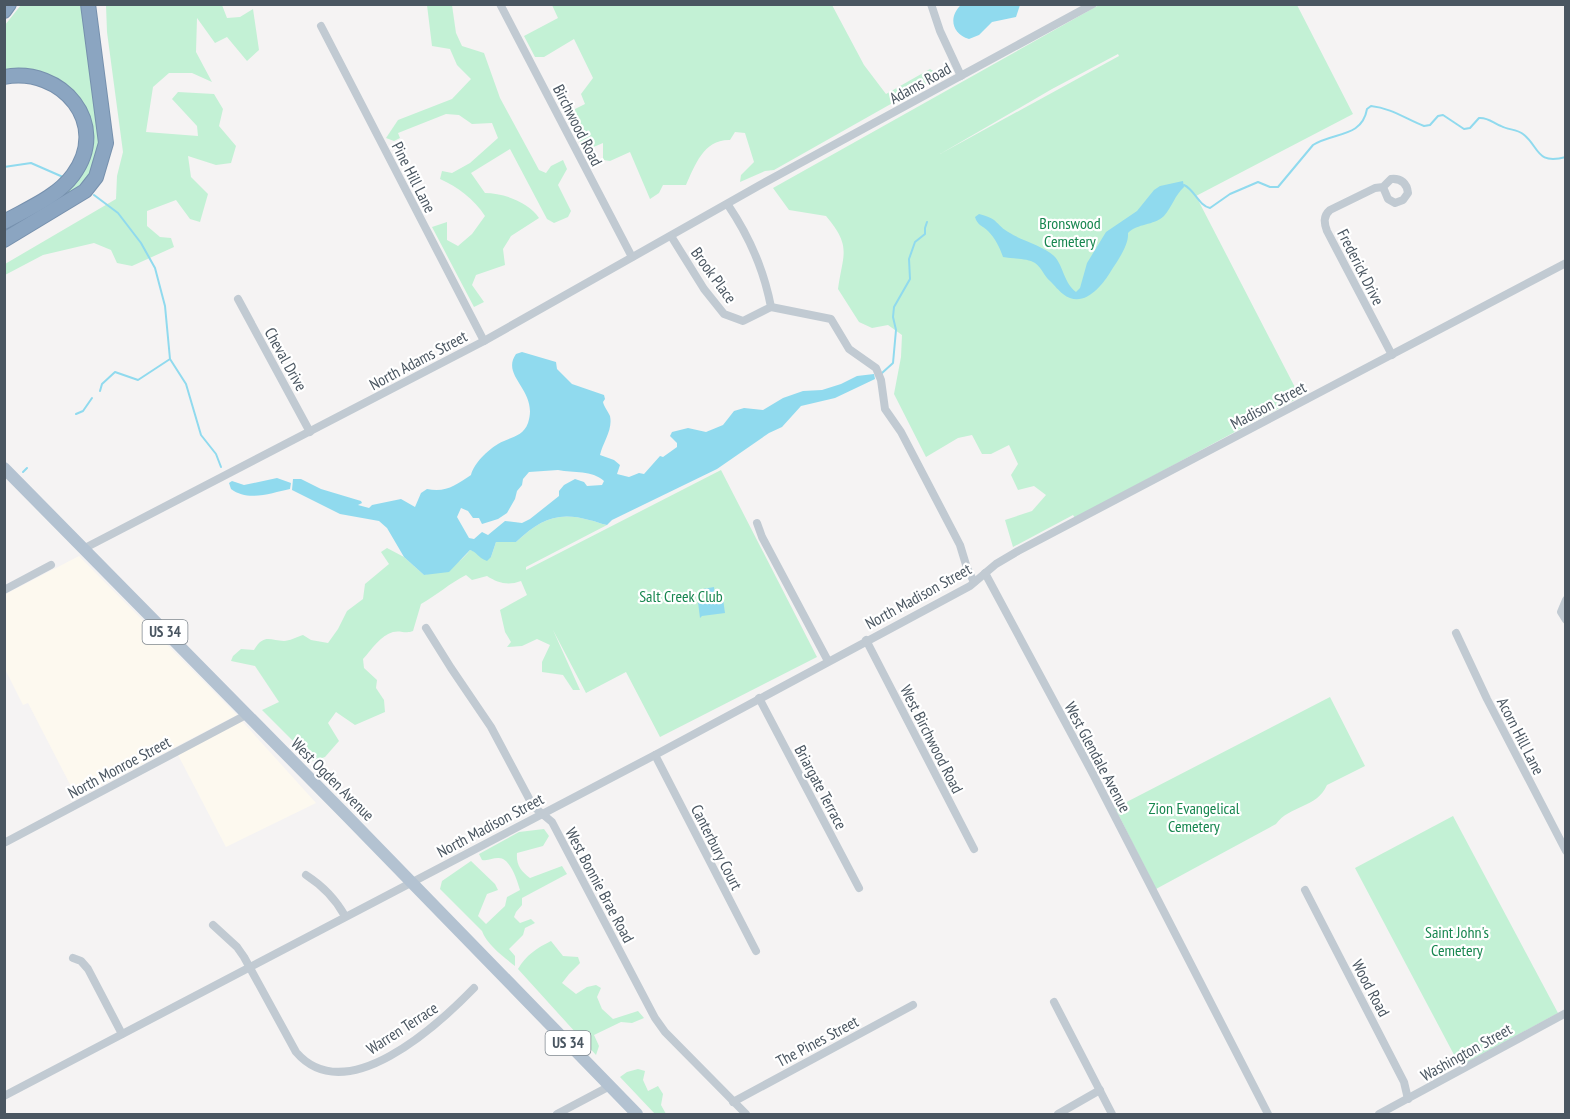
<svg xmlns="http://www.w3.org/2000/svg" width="1570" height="1119" viewBox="0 0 1570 1119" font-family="'PT Sans Narrow',sans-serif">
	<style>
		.commercial { fill: #fdf9ef }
		.green { fill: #c3f1d5; fill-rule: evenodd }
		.water { fill: #90daee; fill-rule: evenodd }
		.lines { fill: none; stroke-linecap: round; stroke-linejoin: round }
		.stream { stroke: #90daee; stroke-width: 2 }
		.motorway-casing { stroke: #7690ad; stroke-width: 16 }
		.minor { stroke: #c1cad2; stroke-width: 8 }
		.primary { stroke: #b3c2d1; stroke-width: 12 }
		.motorway { stroke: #8ba5c1; stroke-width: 14 }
		.labels { text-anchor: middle; stroke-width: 4.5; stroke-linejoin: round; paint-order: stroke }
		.shield { fill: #fff; stroke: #808990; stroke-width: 1.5 }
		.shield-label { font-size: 15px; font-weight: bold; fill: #4a5661 }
		.street-label { font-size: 16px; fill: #4a5661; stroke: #fff }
		.park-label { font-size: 16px; fill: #17864f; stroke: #fff }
	</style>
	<rect width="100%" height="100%" fill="#f5f3f3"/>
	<!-- commercial -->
	<g class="commercial">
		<polygon points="79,556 237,715 77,798 28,703 23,705 5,669 4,595"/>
		<polygon points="241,720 316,803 226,847 177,753"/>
	</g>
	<!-- green -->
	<g class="green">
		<polygon points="21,5 83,5 101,141 93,171 78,191 5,235 5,228 49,203 89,153 72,90 49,75 5,72 5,25"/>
		<polygon points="106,5 222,5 227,18 240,17 253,9 259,50 247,61 227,37 215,43 197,18 196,52 212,82 192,73 169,73 153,87 146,132 198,136 197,126 172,99 178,92 214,94 223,109 219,126 236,146 231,163 216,165 188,156 191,177 208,194 200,222 190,219 176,200 147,211 147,226 160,237 171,238 174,247 132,266 117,263 111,250 94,243 43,255 5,275 5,264 116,199 117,176 123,152 107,32"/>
		<path d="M427,5H452L456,33L462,46L484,53L500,98L539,170L546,173L551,166L563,160L567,169L558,185L571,211L568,217L554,223L547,219L510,149L471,173L485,193C503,193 529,202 539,218L511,236L503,249L505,265L476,275L472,285L484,302L474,307L432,227L447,222V240L458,246L472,234L485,216C474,199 458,187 440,179L442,171L452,173L470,163L498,138L492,123L472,124L459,115L446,114L398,133L400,138L394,141L386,138L398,120L452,99L471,79L457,65L450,49L432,46Z"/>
		<path d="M552,5H832L864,65L886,94L930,69L935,72V79L774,170L765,171L740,182L741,175L754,162L745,133L735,132L730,140C704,139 695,165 686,185H663L659,193L650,199L630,152L610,161L603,160V143L584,151L571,123L573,110L585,104L581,94L593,78L574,39L544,57H535L524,36L558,18Z"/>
		<path d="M1099,5H1297L1353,114L1196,196L1300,397L1075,518L1073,515L1013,547L1005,520L1032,511L1046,495L1034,486L1018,490L1011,475L1018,464L1009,445L991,454H982L972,435L958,438L926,457L894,394L901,357L902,335L888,325L872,328L859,322L838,289C843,253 852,247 826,216L789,210L773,188ZM1118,54L1119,56L940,154L1052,89Z"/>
		<path d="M721,470L817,657L660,737L626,672L586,693L553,630L580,690H573L563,675L542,672V662L550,645L537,639L522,646L507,647L511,642L505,632L500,610L527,595L521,581C508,586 498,583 487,576L472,580L466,575C450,583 437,595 421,604L413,631C406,634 400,630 393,632C381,635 371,650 363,659L364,668L377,680L376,688L384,700L385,712L355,725L336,712L328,723L339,741L325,757L313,761L262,710L279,702L255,666L231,661L233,656L241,649L254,650C264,633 271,641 284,641C289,641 297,637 303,635L311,640L328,643L338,629L347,611L363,599L365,584L389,564L381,552L387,548L404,557L424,575C445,569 456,568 470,550L491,557L496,542H516C540,520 557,511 589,520C595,521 601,524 607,525L526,567V570Z"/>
		<path d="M1330,697L1365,766L1327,785C1317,808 1290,805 1276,824L1156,889L1115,808Z"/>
		<polygon points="1453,816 1558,1013 1460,1066 1355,868"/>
		<path d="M544,829L549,836L543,846L517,853C516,865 521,871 530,878L562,866L567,874L522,898V905L516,912L514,917L520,923L531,919L535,923L525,928L523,935L509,949L515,956V966C504,957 487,945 482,931L440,889L442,881L471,861L495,884L498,890L487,894L478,916L486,924L505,906L507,897L520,890C517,880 510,857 498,858C492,858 489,861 482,860L479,854L519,832Z"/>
		<path d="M551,941L563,956L578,957L580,963L569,974L562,983L576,994L587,987L596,985L601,988L597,997L602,1009L613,1019L638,1011L644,1018L632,1023L621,1022L594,1035L599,1046L596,1055L518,969C526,955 537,948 551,941Z"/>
		<polygon points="638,1069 645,1071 643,1080 648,1091 658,1086 663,1094 661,1105 666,1114 655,1114 620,1077 627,1072"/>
	</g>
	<!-- water -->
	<g class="water">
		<path d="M961,5V4L1020,5L1016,17L992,22L979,35L969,39C952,34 948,17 961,5Z"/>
		<path d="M1183,181L1184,187C1175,195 1172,207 1164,216C1153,226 1138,223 1128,233C1129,245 1118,260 1111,271C1102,286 1083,310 1063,294C1059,291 1054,285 1050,281C1044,276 1042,268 1035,263C1027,258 1012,259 1003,257C1000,248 995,238 988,231C983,226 977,225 975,217L979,214C1000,219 995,225 1010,233C1022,241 1045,246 1055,257C1064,268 1064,283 1076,292L1080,288L1087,263L1106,232L1137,211L1154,190L1160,186Z"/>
		<path d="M522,352L556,362L557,369L572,384L604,395L605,399L603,402C604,407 608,411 610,416C613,430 603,442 600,455L614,460L620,465L617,474L629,477L639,473L644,474L660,456L663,457L677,447V443L670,436L672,432L688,428L706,432L723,425L734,411L744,408L763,410L783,398L803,391L822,390L841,384L857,376L874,374L875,379L835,398L801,406L782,427L769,433L717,469L612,520L607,525C601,524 595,521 589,520C557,511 540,520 516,542H496L491,557L487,561C477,557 477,552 470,550L449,572L424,575L404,557L387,528L379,521L340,514L292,490L293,479H301L321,489L361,501L362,503L358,505L369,508L372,505L401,499L415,507L421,493L427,489C446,493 456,485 471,475C474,463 488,450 498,444C510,437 523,437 528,423C539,390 500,377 516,354ZM558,470C574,473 592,470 604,481L602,485L587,486L584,482L575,479L564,485L559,491V496L530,519L522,523L505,521L488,535L482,532L474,539L469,538L457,517L461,508L468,511L473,518H479L482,524L498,519L507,513L515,499L517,491L522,485L523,479L529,472Z"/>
		<path d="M277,478L291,483L290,489C271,493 248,502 231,489L229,483L232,481L244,485Z"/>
		<polygon points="714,587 715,600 723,599 725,613 702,616 700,618 698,602 705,601 703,589"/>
	</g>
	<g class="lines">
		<!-- stream -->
		<g class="stream">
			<polyline points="4,167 31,163 63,177"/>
			<path d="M1184,185C1195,190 1198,205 1210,208L1230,194L1258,182L1270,187H1278L1313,145C1333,132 1362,138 1367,109L1371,106C1391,108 1406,119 1424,126L1430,125L1438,116L1443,115L1464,129L1470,128L1479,118C1488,117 1493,123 1501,126C1508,130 1517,129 1523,134C1540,147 1535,165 1566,157"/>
			<polyline points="94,195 118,213 141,243 155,268 165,306 170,359 186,384 201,435 216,454 221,467"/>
			<polyline points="882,373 893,363 896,330 893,317 894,307 910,279 909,259 915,242 925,234 925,228 927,222"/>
			<polyline points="100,391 102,384 115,372 138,380 170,359"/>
			<polyline points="76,414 83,411 92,398"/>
			<polyline points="23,472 27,468"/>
		</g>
		<!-- motorway casing -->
		<g class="motorway-casing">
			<g id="motorway">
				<polyline points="4,11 9,4"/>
				<path d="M4,77C62,66 111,124 73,175C57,197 27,209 4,222"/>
				<polyline points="4,240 85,191 96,177 106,143 88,4"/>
			</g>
		</g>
		<!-- minor -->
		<g class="minor">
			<polyline points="500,4 632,257"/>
			<polyline points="931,4 940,31 961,76"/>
			<polyline points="321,26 484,341"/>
			<path d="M1383,187L1388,199L1395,203L1403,200L1408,193C1407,183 1401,178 1391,179L1383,187L1375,188L1330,210C1323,216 1324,223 1327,231L1392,355"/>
			<path d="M671,236L704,289L724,314L743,321L771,307C764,270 749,236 728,205"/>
			<polyline points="238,299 310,432"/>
			<polyline points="771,307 831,319 849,349 876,368 881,380 885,409 901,432 960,545 967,568 974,582"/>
			<polyline points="757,523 762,537 828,661"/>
			<polyline points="83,549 484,341 760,185 1093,4"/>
			<polyline points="985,573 1093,774 1268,1114"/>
			<polyline points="4,590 51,565"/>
			<polyline points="1566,600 1561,612 1566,620"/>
			<polyline points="426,628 451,668 491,727 533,806 552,822 655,1018 665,1032 746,1114"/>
			<polyline points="1456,633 1487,699 1566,851"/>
			<polyline points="866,640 974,849"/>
			<polyline points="759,698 859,888"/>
			<polyline points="655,755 756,951"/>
			<polyline points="4,843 246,715"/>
			<path d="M306,875C323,886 335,898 345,916"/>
			<polyline points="1305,890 1404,1082 1408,1099"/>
			<path d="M213,925L237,947L244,957L296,1052C346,1110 437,1026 474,988"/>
			<polyline points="73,958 81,961 88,969 122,1034"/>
			<polyline points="1054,1002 1112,1114"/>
			<polyline points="4,1096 655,755 970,586 996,564 1018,551 1566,263"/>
			<polyline points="733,1102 913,1005"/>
			<polyline points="557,1114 610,1086"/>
			<polyline points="1058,1114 1100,1090"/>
			<polyline points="1379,1114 1566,1013"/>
		</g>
		<!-- primary -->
		<polyline class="primary" points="4,468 345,814 637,1114"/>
		<!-- motorway -->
		<use href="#motorway" class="motorway"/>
	</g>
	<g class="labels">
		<!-- shield labels -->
		<g class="shield">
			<rect x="142.5" y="620" width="45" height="24" rx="4.5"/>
			<rect x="545.5" y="1031" width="45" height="24" rx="4.5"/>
		</g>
		<g class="shield-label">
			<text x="165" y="637">US 34</text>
			<text x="568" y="1048">US 34</text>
		</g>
		<!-- street labels -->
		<g class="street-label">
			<text transform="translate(920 83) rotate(-29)" y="6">Adams Road</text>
			<text transform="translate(578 125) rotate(63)" y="6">Birchwood Road</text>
			<text transform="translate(414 177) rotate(63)" y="6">Pine Hill Lane</text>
			<text transform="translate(1361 267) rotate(63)" y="6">Frederick Drive</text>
			<text transform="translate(714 275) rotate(54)" y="6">Brook Place</text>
			<text transform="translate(286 359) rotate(61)" y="6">Cheval Drive</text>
			<text transform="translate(418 360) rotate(-28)" y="6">North Adams Street</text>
			<text transform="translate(1268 405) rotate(-28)" y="6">Madison Street</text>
			<text transform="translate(918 596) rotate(-29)" y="6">North Madison Street</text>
			<text transform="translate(1521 736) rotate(63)" y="6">Acorn Hill Lane</text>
			<text transform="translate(932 739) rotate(63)" y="6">West Birchwood Road</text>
			<text transform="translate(1098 757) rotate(62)" y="6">West Glendale Avenue</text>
			<text transform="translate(119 767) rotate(-28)" y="6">North Monroe Street</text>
			<text transform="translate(333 779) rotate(45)" y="6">West Ogden Avenue</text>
			<text transform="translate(821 787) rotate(62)" y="6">Briargate Terrace</text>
			<text transform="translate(490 825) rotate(-28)" y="6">North Madison Street</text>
			<text transform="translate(717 847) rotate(63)" y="6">Canterbury Court</text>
			<text transform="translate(600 885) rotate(62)" y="6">West Bonnie Brae Road</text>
			<text transform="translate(1371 988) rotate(62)" y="6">Wood Road</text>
			<text transform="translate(402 1028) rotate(-33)" y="6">Warren Terrace</text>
			<text transform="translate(817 1041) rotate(-28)" y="6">The Pines Street</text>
			<text transform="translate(1466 1052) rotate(-29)" y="6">Washington Street</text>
		</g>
		<!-- park labels -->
		<g class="park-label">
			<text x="1070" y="229">Bronswood<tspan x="1070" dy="18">Cemetery</tspan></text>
			<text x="681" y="602">Salt Creek Club</text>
			<text x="1194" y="814">Zion Evangelical<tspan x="1194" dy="18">Cemetery</tspan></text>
			<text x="1457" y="938">Saint John's<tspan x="1457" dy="18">Cemetery</tspan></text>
		</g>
	</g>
	<!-- border -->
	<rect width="1570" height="1119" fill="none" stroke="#4a5661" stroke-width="12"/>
</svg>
